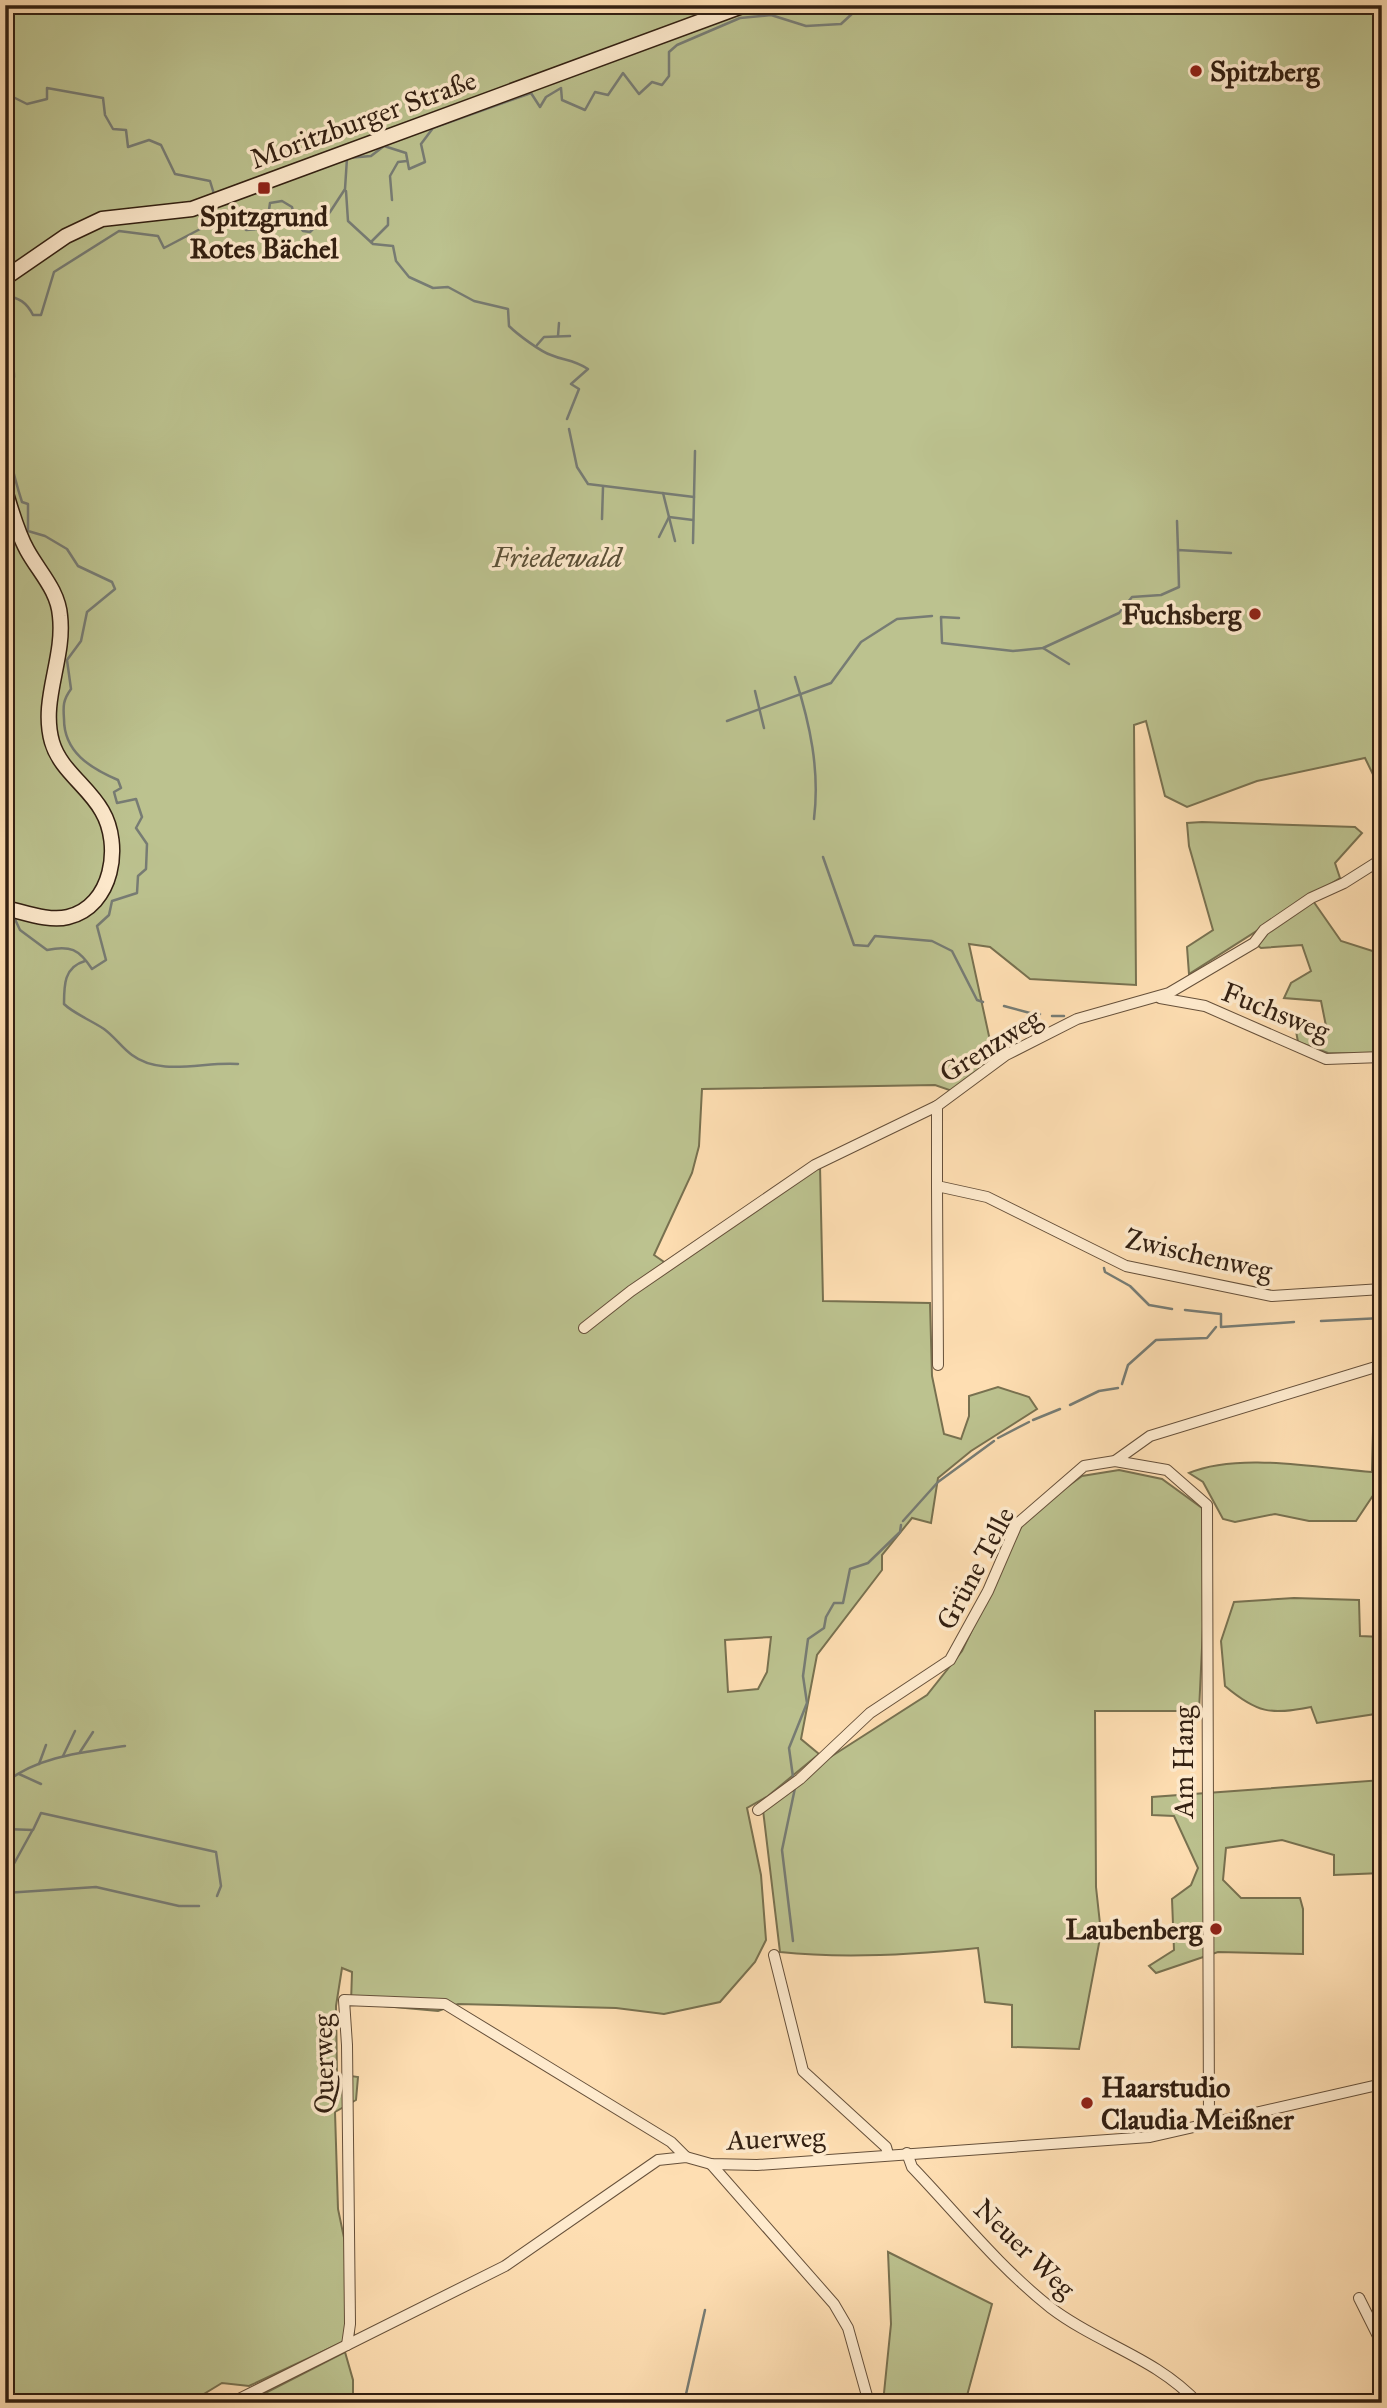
<svg xmlns="http://www.w3.org/2000/svg" width="1387" height="2408" viewBox="0 0 1387 2408" font-family="'IM FELL Great Primer',serif">
	<style>
		.green { fill: #bcc28f; stroke: #787150; stroke-width: 2; fill-rule: evenodd }
		.lines { fill: none; stroke-linecap: round; stroke-linejoin: round }
		.stream { stroke: #777c74; stroke-width: 2.5 }
		.street-casing { stroke: #66503a; stroke-width: 12 }
		.secondary-casing { stroke: #332012; stroke-width: 17 }
		.street { stroke: #feeacd; stroke-width: 10 }
		.secondary { stroke: #feeacd; stroke-width: 14 }
		.poi-dot { fill: #8f2418; stroke: #feeacd; stroke-width: 2.5 }
		.labels { text-anchor: middle; stroke-width: 7; stroke-linejoin: round; paint-order: stroke }
		.poi-label { font-size: 28px; font-weight: bold; fill: #332012; stroke: #feeacd; text-anchor: start }
		.street-label { font-size: 28px; fill: #332012; stroke: #feeacd }
		.park-label { font-size: 28px; font-style: italic; fill: #5c5138; stroke: #feeacd }
	</style>
	<rect width="100%" height="100%" fill="#fedeb2"/>
	<filter id="stains"><feTurbulence type="fractalNoise" baseFrequency=".00286" numOctaves="4"/><feColorMatrix values="0 0 0 0 .2 0 0 0 0 .09 0 0 0 0 .02 0 0 0 .5 -.17"/></filter>
	<radialGradient id="worn" r=".72"><stop offset=".6" stop-color="#630" stop-opacity="0"/><stop offset="1" stop-color="#630" stop-opacity=".3"/></radialGradient>
	<!-- green -->
	<g class="green">
		<path d="M5,5H1382V793L1365,758L1257,781L1187,807L1165,796L1146,721L1134,725L1136,985L1030,979L990,947L969,944L994,1059L952,1091L935,1085L702,1089L699,1146L692,1173L654,1255L670,1266L820,1166L823,1301L930,1303L932,1376L944,1434L961,1439L969,1416V1396L998,1387L1029,1397L1037,1409L971,1451L938,1478L931,1523L912,1518L882,1555V1570L817,1655L801,1739L819,1754L768,1796L747,1808L761,1875L766,1940L755,1962L720,2002L664,2014L616,2008L458,2004L438,2011L351,2003L352,1972L342,1968L336,2006L337,2074L358,2077L356,2100L335,2112L338,2209L353,2281L354,2337L249,2386L222,2383L189,2403H5ZM771,1637L767,1672L758,1689L728,1692L725,1640Z"/>
		<polygon points="1202,822 1355,827 1362,833 1335,863 1340,878 1189,974 1187,947 1213,930 1189,846 1187,823"/>
		<polygon points="1311,898 1341,941 1382,954 1382,1016 1376,1019 1382,1024 1382,1054 1328,1053 1298,1042 1296,1031 1326,1026 1321,1001 1284,998 1291,983 1311,971 1302,945 1261,948 1254,943"/>
		<path d="M1373,1431H1382V1491L1378,1488L1356,1521H1309L1275,1514L1235,1522L1223,1519L1203,1482L1189,1473C1238,1452 1318,1468 1372,1472Z"/>
		<path d="M1119,1470L1162,1479L1202,1508L1204,1606L1199,1711H1095L1096,1887L1101,1933L1079,2049L1012,2047V2005L985,2002L978,1948C912,1955 845,1959 780,1952L763,1810L821,1763L927,1695L962,1651L1021,1527L1037,1509L1082,1476Z"/>
		<path d="M1294,1598L1359,1600L1360,1636L1382,1637V1692L1375,1714L1317,1723L1311,1707C1270,1715 1257,1713 1225,1686L1221,1641L1234,1602Z"/>
		<polygon points="1382,1780 1382,1873 1334,1875 1334,1855 1282,1840 1226,1848 1223,1880 1241,1898 1300,1898 1303,1909 1303,1954 1218,1952 1156,1973 1149,1966 1174,1950 1172,1899 1191,1885 1198,1868 1174,1816 1152,1815 1152,1797"/>
		<polygon points="888,2252 992,2304 965,2403 883,2403 891,2324"/>
		<polygon points="345,2352 353,2380 353,2403 246,2403"/>
	</g>
	<g class="lines">
		<!-- stream -->
		<g class="stream">
			<polyline points="5,93 27,104 47,99 47,88 103,98 105,115 113,129 126,130 128,147 149,140 161,145 175,174 210,181 214,194"/>
			<path d="M346,191L348,221L373,244L393,246L396,261L409,277L433,288L448,287L474,301L508,309L509,326C517,334 541,352 551,355C565,361 572,359 588,369L571,384L579,389L567,419"/>
			<polyline points="392,200 390,176 398,162 407,161"/>
			<polyline points="371,242 388,225 388,218"/>
			<path d="M5,296C19,297 27,303 33,315H41L54,272L119,231L158,236L164,248L204,227L219,211L236,219L246,230L281,227L282,222L269,210L270,203L282,201L292,207L295,220L303,231L310,232L330,212L345,189L347,158L371,156L384,146L406,153L409,169L425,162L421,144L433,128L531,93L540,107L546,97L561,88L562,100L585,110L595,92L608,95L623,73L639,94L652,82L662,85L669,76V52L677,45L740,18L771,15L806,26L841,24L854,12L870,5"/>
			<path d="M5,329L13,338C10,352 14,363 14,377L5,386"/>
			<polyline points="558,336 559,323"/>
			<polyline points="537,345 544,337 570,336"/>
			<path d="M5,399L11,403C0,427 14,477 22,502L28,504V531L45,536L67,549L78,566L112,582L115,589L87,612L81,641L67,660L71,689C63,700 63,706 64,719C64,752 90,768 118,780L121,788L114,792L117,803L136,799L142,817L136,828L147,844L146,869L138,876L137,893L112,901L109,915L97,926L106,960L92,969C79,949 70,945 47,950L20,930L13,915"/>
			<polyline points="569,429 577,467 588,484 694,497"/>
			<polyline points="663,493 675,541"/>
			<polyline points="602,519 603,487"/>
			<polyline points="1177,521 1178,550"/>
			<polyline points="659,537 669,517 693,520"/>
			<polyline points="693,543 695,451"/>
			<polyline points="959,618 941,617 942,643 1013,651 1043,648 1119,613 1132,597 1161,595 1179,587 1178,550 1231,553"/>
			<polyline points="1043,648 1069,664"/>
			<path d="M795,677C810,724 820,770 814,819"/>
			<polyline points="755,691 764,728"/>
			<polyline points="727,721 831,683 861,642 897,619 932,616"/>
			<polyline points="823,857 854,945 868,946 875,936 932,941 952,951 977,1000 983,1002"/>
			<path d="M85,961C64,967 64,985 64,1004C73,1013 92,1021 104,1029C115,1037 122,1048 132,1055C161,1077 205,1061 238,1064"/>
			<polyline points="1004,1006 1030,1013"/>
			<polyline points="1037,1014 1040,1014"/>
			<polyline points="1052,1016 1064,1016"/>
			<polyline points="1104,1268 1105,1272 1130,1286 1149,1305 1172,1309"/>
			<polyline points="1185,1310 1221,1314 1221,1327 1294,1322"/>
			<polyline points="1321,1321 1382,1318"/>
			<polyline points="1122,1384 1128,1365 1156,1340 1207,1338 1216,1327"/>
			<polyline points="1070,1405 1099,1391 1118,1388"/>
			<polyline points="1033,1420 1060,1409"/>
			<polyline points="998,1438 1029,1422"/>
			<polyline points="903,1521 938,1482 994,1441"/>
			<polyline points="8,1737 5,1755 14,1773"/>
			<polyline points="80,1752 93,1732"/>
			<polyline points="63,1756 75,1731"/>
			<polyline points="39,1764 46,1745"/>
			<polyline points="19,1774 41,1784"/>
			<polyline points="793,1777 789,1748 807,1703 803,1676 808,1639 824,1628 826,1617 834,1603 843,1603 850,1569 868,1563 900,1532 901,1525"/>
			<path d="M5,1783C37,1756 85,1752 125,1746"/>
			<polyline points="5,1829 33,1830 41,1813 216,1852 221,1886 217,1896"/>
			<polyline points="5,1880 32,1831"/>
			<polyline points="5,1893 96,1887 179,1906 199,1906"/>
			<polyline points="793,1941 782,1850 795,1788"/>
			<polyline points="684,2403 705,2310"/>
		</g>
		<!-- street casing -->
		<g class="street-casing">
			<g id="street">
				<polyline points="1160,998 1205,1006 1326,1059 1382,1057"/>
				<polyline points="937,1106 937,1186 987,1197 1126,1266 1272,1296 1382,1289"/>
				<polyline points="937,1186 938,1365"/>
				<polyline points="584,1328 631,1291 815,1165 937,1106 1006,1055 1077,1019 1169,993 1254,943 1264,930 1311,898 1344,883 1382,859"/>
				<polyline points="1115,1461 1167,1470 1207,1505 1209,2125"/>
				<polyline points="758,1810 800,1779 870,1713 950,1660 988,1591 1017,1524 1084,1466 1115,1461 1150,1436 1382,1365"/>
				<polyline points="774,1955 803,2071 886,2147 888,2154"/>
				<path d="M907,2153L912,2167C958,2215 999,2267 1051,2308C1100,2345 1155,2357 1198,2403"/>
				<polyline points="711,2164 834,2304 848,2328 869,2403"/>
				<polyline points="1359,2298 1382,2344"/>
				<polyline points="347,2345 350,2324 347,2045 344,2000 445,2004 671,2142 686,2157"/>
				<polyline points="231,2403 505,2266 658,2160 686,2157 711,2164 757,2165 1150,2137 1382,2084"/>
			</g>
		</g>
		<!-- secondary casing -->
		<g class="secondary-casing">
			<g id="secondary">
				<polyline points="5,278 66,236 102,219 192,209 745,5"/>
				<path d="M5,490C11,510 17,532 27,550C39,572 58,590 60,616C65,659 40,700 52,742C60,770 88,786 102,811C122,845 113,906 68,917C49,922 24,912 5,908"/>
			</g>
		</g>
		<!-- street -->
		<use href="#street" class="street"/>
		<!-- secondary -->
		<use href="#secondary" class="secondary"/>
	</g>
	<!-- markers -->
	<g class="poi-dot">
		<circle cx="1196" cy="71" r="7"/>
		<rect x="257" y="181" width="14" height="14" rx="3.5"/>
		<circle cx="1255" cy="614" r="7"/>
		<circle cx="1216" cy="1929" r="7"/>
		<circle cx="1087" cy="2103" r="7"/>
	</g>
	<g class="labels">
		<!-- poi labels -->
		<g class="poi-label">
			<text x="1210" y="81">Spitzberg</text>
			<text x="264" y="226" text-anchor="middle">Spitzgrund<tspan x="264" dy="32">Rotes Bächel</tspan></text>
			<text x="1241" y="624" text-anchor="end">Fuchsberg</text>
			<text x="1202" y="1939" text-anchor="end">Laubenberg</text>
			<text x="1101" y="2097">Haarstudio<tspan x="1101" dy="32">Claudia Meißner</tspan></text>
		</g>
		<!-- street labels -->
		<g class="street-label">
			<text transform="translate(363 119) rotate(-20)" y="10">Moritzburger Straße</text>
			<text transform="translate(1276 1011) rotate(22)" y="10">Fuchsweg</text>
			<text transform="translate(990 1045) rotate(-32)" y="10">Grenzweg</text>
			<text transform="translate(1199 1254) rotate(13)" y="10">Zwischenweg</text>
			<text transform="translate(975 1568) rotate(-62)" y="10">Grüne Telle</text>
			<text transform="translate(1183 1762) rotate(-90)" y="10">Am Hang</text>
			<text transform="translate(323 2064) rotate(-91)" y="10">Querweg</text>
			<text transform="translate(776 2138) rotate(-2)" y="10">Auerweg</text>
			<text transform="translate(1025 2248) rotate(44)" y="10">Neuer Weg</text>
		</g>
		<!-- park labels -->
		<g class="park-label">
			<text x="557" y="567">Friedewald</text>
		</g>
	</g>
	<!-- margin -->
	<rect width="1387" height="2408" fill="none" stroke="#fedeb2" stroke-width="28"/>
	<rect x="7" y="7" width="1373" height="2394" fill="none" stroke="#332012" stroke-width="3.5"/>
	<rect x="14" y="14" width="1359" height="2380" fill="none" stroke="#332012" stroke-width="2"/>
	<rect width="100%" height="100%" filter="url(#stains)"/>
	<rect width="100%" height="100%" fill="url(#worn)"/>
</svg>
